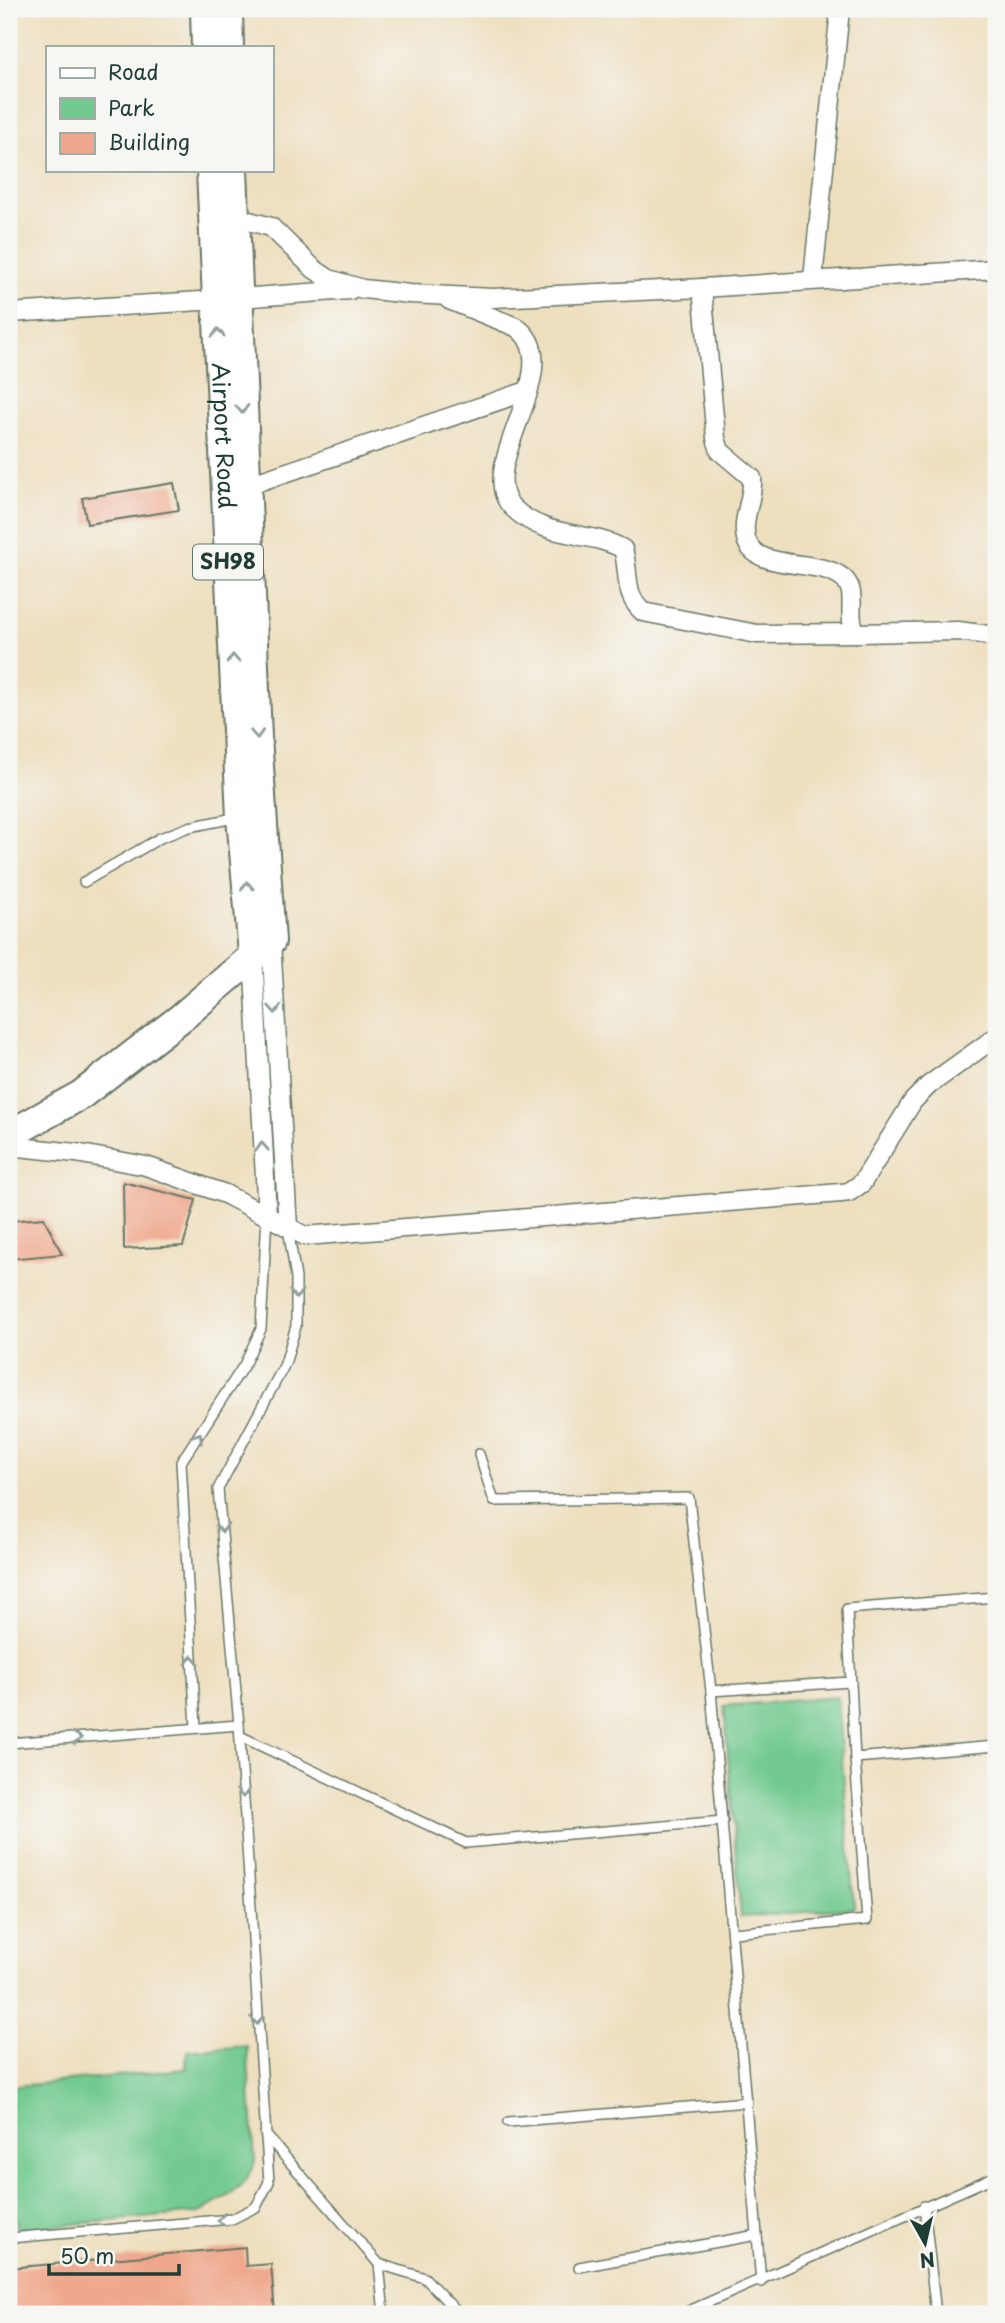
<svg xmlns="http://www.w3.org/2000/svg" width="1005" height="2323" viewBox="0 0 1005 2323" font-family="'Playpen Sans',sans-serif">
	<style>
		.green { fill: #73ca90; stroke: #498462; stroke-width: 2 }
		.building { fill: #efa88d }
		.lines { fill: none; stroke-linecap: round; stroke-linejoin: round }
		.lane-casing { stroke: #677665; stroke-width: 12 }
		.street-casing { stroke: #677665; stroke-width: 21 }
		.primary-casing { stroke: #677665; stroke-width: 32 }
		.lane { stroke: #fff; stroke-width: 9 }
		.street { stroke: #fff; stroke-width: 18 }
		.primary { stroke: #fff; stroke-width: 28 }
		.oneway { stroke: #8f9e9a }
		.labels { text-anchor: middle; stroke-width: 6; stroke-linejoin: round; paint-order: stroke }
		.shield { fill: #f6f6f2; stroke: #60746d; stroke-width: 2 }
		.shield-label { font-size: 21px; font-weight: bold; fill: #1f3d34 }
		.street-label { font-size: 23px; fill: #1f3d34; stroke: #f6f6f2 }
	</style>
	<rect width="100%" height="100%" fill="#f6f6f2"/>
	<filter id="ink" filterUnits="userSpaceOnUse"><feTurbulence type="fractalNoise" baseFrequency=".0143" numOctaves="2"/><feDisplacementMap in="SourceGraphic" scale="14" xChannelSelector="R" yChannelSelector="G"/><feConvolveMatrix kernelMatrix="1 2 1 2 8 2 1 2 1" color-interpolation-filters="sRGB"/></filter>
	<filter id="wash" filterUnits="userSpaceOnUse"><feTurbulence type="fractalNoise" baseFrequency=".00686" numOctaves="4" result="noise"/><feDisplacementMap in="SourceGraphic" scale="28" xChannelSelector="R" yChannelSelector="G"/><feGaussianBlur stdDeviation="1.57" result="paint"/><feColorMatrix in="noise" values="0 0 0 0 0 0 0 0 0 0 0 0 0 0 0 0 0 1.4 0 .05"/><feComposite in="paint" operator="in"/></filter>
	<g filter="url(#wash)">
		<rect width="100%" height="100%" fill="#eedfbf"/>
		<!-- green -->
		<g class="green">
			<polygon points="837,1697 854,1908 741,1917 724,1706"/>
			<polygon points="247,2046 255,2162 246,2180 231,2194 199,2213 17,2229 9,2153 9,2087 186,2069 187,2051"/>
		</g>
		<g id="blocks">
			<!-- building -->
			<g class="building">
				<polygon points="174,483 179,510 87,524 82,498"/>
				<polygon points="123,1182 196,1200 183,1246 124,1249"/>
				<polygon points="44,1218 62,1254 9,1259 9,1221"/>
				<polygon points="245,2247 246,2266 271,2264 275,2314 9,2314 9,2268"/>
			</g>
		</g>
	</g>
	<g filter="url(#ink)">
		<use href="#blocks" fill-opacity="0" stroke="#677665" stroke-width="2"/>
		<g class="lines">
			<!-- lane casing -->
			<g class="lane-casing">
				<g id="lane">
					<polyline points="84,882 160,838 189,827 239,817"/>
					<polyline points="479,1454 494,1501 689,1498 711,1691 851,1682"/>
					<polyline points="996,1597 847,1609 855,1758 996,1746"/>
					<polyline points="711,1691 761,2282"/>
					<polyline points="196,1728 181,1462 244,1365 261,1329 267,1215"/>
					<polyline points="240,1736 466,1843 723,1821"/>
					<polyline points="9,1743 239,1725"/>
					<polyline points="733,1933 867,1920 855,1758"/>
					<polyline points="508,2122 747,2102"/>
					<polyline points="265,2134 379,2264 384,2314"/>
					<polyline points="924,2206 936,2314"/>
					<polyline points="9,2238 232,2219 256,2207 269,2182 239,1725 218,1489 285,1364 296,1326 296,1278 288,1228"/>
					<polyline points="379,2264 425,2278 459,2314"/>
					<polyline points="579,2267 757,2235"/>
					<polyline points="682,2314 996,2176"/>
				</g>
			</g>
			<!-- street casing -->
			<g class="street-casing">
				<g id="street">
					<polyline points="227,215 271,227 314,269 329,279 363,289 410,294 493,298 702,288 996,269"/>
					<polyline points="813,279 840,9"/>
					<path d="M702,288L716,438L720,451L752,478C754,498 741,518 746,538C753,574 826,556 846,581C858,596 845,617 857,633L958,631L996,636"/>
					<polyline points="238,298 350,290"/>
					<path d="M449,300L516,327C572,365 471,468 513,508C546,540 590,530 623,549C630,572 623,595 643,612L757,634L857,633"/>
					<polyline points="9,313 217,300"/>
					<polyline points="246,486 527,391"/>
					<polyline points="271,941 288,1227"/>
					<polyline points="253,954 267,1215"/>
					<polyline points="9,1146 76,1153 146,1166 225,1194 305,1236 841,1193 849,1192 862,1183 913,1101 929,1085 996,1037"/>
				</g>
			</g>
			<!-- primary casing -->
			<g class="primary-casing">
				<g id="primary">
					<polyline points="205,9 206,47"/>
					<polyline points="228,9 229,47"/>
					<path id="s1" d="M211,170L241,817L253,954"/>
					<polyline points="9,1135 81,1095 182,1017 271,941 257,737 233,170"/>
				</g>
			</g>
			<!-- lane -->
			<use href="#lane" class="lane"/>
			<!-- street -->
			<use href="#street" class="street"/>
			<!-- primary -->
			<use href="#primary" class="primary"/>
		</g>
		<!-- one-way arrows -->
		<defs><path id="oneway-chevron" d="M-2-3.5L2.5 0L-2 3.5" fill="none" stroke-width="1.6" stroke-linecap="round" stroke-linejoin="round" transform="scale(1.75)"/></defs>
		<g class="oneway">
			<use href="#oneway-chevron" transform="translate(218 333) rotate(-92)"/>
			<use href="#oneway-chevron" transform="translate(242 409) rotate(88)"/>
			<use href="#oneway-chevron" transform="translate(233 659) rotate(-93)"/>
			<use href="#oneway-chevron" transform="translate(257 734) rotate(87)"/>
			<use href="#oneway-chevron" transform="translate(247 886) rotate(-95)"/>
			<use href="#oneway-chevron" transform="translate(275 1009) rotate(87)"/>
			<use href="#oneway-chevron" transform="translate(262 1147) rotate(-93)"/>
			<use href="#oneway-chevron" transform="translate(296 1294) rotate(90)"/>
			<use href="#oneway-chevron" transform="translate(198 1437) rotate(-57)"/>
			<use href="#oneway-chevron" transform="translate(222 1528) rotate(85)"/>
			<use href="#oneway-chevron" transform="translate(192 1660) rotate(-93)"/>
			<use href="#oneway-chevron" transform="translate(77 1738) rotate(-5)"/>
			<use href="#oneway-chevron" transform="translate(243 1793) rotate(87)"/>
			<use href="#oneway-chevron" transform="translate(257 2020) rotate(87)"/>
			<use href="#oneway-chevron" transform="translate(222 2220) rotate(173)"/>
		</g>
	</g>
	<g class="labels">
		<!-- shield labels -->
		<rect class="shield" x="193" y="544.5" width="70" height="35" rx="5"/>
		<g class="shield-label">
			<text x="228" y="569">SH98</text>
		</g>
		<!-- street labels -->
		<g class="street-label">
			<text dy="8" stroke="none"><textPath href="#s1" startOffset="266">Airport Road</textPath></text>
		</g>
	</g>
	<!-- margin -->
	<rect width="1005" height="2323" fill="none" stroke="#f6f6f2" stroke-width="35"/>
	<!-- legend -->
	<rect x="46" y="46" width="228" height="126" fill="#f6f6f2" stroke="#a0aca6" stroke-width="2"/>
	<rect x="60" y="68" width="35" height="10" fill="#ffffff" stroke="#a0aca6" stroke-width="2"/>
	<text x="108" y="80" font-size="21" fill="#1f3d34">Road</text>
	<rect x="60" y="98" width="35" height="21" fill="#73ca90" stroke="#a0aca6" stroke-width="2"/>
	<text x="108" y="116" font-size="21" fill="#1f3d34">Park</text>
	<rect x="60" y="133" width="35" height="21" fill="#efa88d" stroke="#a0aca6" stroke-width="2"/>
	<text x="108" y="150" font-size="21" fill="#1f3d34">Building</text>
	<!-- north arrow -->
	<g transform="translate(925 2243) rotate(172)" stroke="#f6f6f2" stroke-width="5" paint-order="stroke">
	<path d="M0-5L12 26L0 18L-12 26Z" fill="#1f3d34"/>
	<text y="-10" font-size="19" font-weight="bold" text-anchor="middle" fill="#1f3d34">N</text>
	</g>
	<!-- scale -->
	<path d="M49 2264v10h130v-10" fill="none" stroke="#1f3d34" stroke-width="3.5"/>
	<text x="60" y="2264" font-size="21" fill="#1f3d34" stroke="#f6f6f2" stroke-width="5" paint-order="stroke">50 m</text>
</svg>
